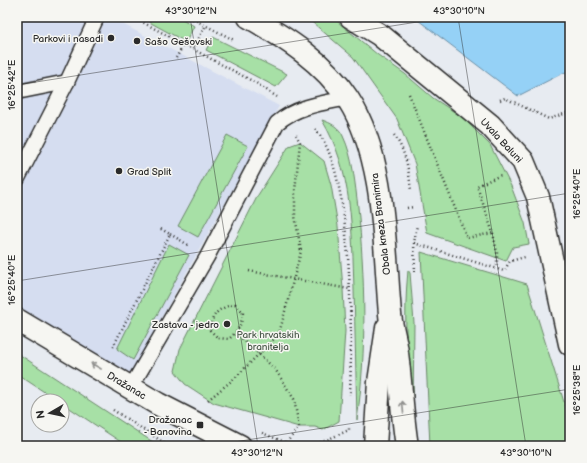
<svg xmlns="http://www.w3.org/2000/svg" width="587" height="463" viewBox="0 0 587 463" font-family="'Balsamiq Sans',sans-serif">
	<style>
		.built { fill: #d5ddf0 }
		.green { fill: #a7e0a6; stroke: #698668 }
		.water { fill: #95d1f6; stroke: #6b8fa5 }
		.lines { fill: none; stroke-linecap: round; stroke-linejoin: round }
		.lane-casing { stroke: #2b2b2b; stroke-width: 17 }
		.street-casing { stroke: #2b2b2b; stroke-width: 25 }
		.path { stroke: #2b2b2b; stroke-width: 2.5; stroke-dasharray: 1 3; stroke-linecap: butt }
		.lane { stroke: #f6f6f2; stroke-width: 14 }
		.street { stroke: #f6f6f2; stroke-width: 22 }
		.oneway { stroke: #90908e }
		.ticks { fill: none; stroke: #2b2b2b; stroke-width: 1; stroke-opacity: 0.45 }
		.poi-dot { fill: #2b2b2b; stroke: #f6f6f2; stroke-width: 1.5 }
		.labels { text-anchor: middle; stroke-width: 3; stroke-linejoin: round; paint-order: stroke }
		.poi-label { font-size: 10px; fill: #2b2b2b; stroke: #f6f6f2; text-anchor: end }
		.street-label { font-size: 10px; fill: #2b2b2b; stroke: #f6f6f2 }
		.park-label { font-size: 10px; fill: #4a584a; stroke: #f6f6f2 }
		.neatline { fill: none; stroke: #2b2b2b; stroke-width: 1.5 }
		.ticks-label { font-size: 10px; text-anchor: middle; fill: #2b2b2b }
	</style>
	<rect width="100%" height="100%" fill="#e7ebf1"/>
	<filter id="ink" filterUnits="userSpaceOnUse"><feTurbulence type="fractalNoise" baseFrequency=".025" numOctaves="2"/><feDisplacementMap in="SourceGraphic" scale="8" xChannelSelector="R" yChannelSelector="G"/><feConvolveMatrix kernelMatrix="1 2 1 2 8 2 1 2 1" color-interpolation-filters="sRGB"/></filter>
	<g filter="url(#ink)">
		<!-- built -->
		<polygon class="built" points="17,17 109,17 279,106 129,376 17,309"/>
		<!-- green -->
		<g class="green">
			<polygon points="140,17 179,17 194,26 186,42"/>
			<polygon points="306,17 332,17 378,55 405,74 433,98 462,117 490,145 511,186 525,223 529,244 513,247 506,261 427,233 415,164 397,119 353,57"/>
			<polygon points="213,37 287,74 276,87 206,50"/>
			<path d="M322,120C331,123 339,127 343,136C353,157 355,184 358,207C365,277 367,350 357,420C356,376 355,332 354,289C352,231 353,171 322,120Z"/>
			<polygon points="227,135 248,146 198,237 178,226"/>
			<polygon points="300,142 324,161 331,185 338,226 343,289 345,331 339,421 323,430 315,427 299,427 214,403 185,384 175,371 180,349 258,195 289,146"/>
			<polygon points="169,244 189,255 133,360 117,349"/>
			<polygon points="421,252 527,284 570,421 570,445 430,446"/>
			<path d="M408,270L410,273L414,323L413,414C407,363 403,322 408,270Z"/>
			<polygon points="17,353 159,446 127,446 62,403 62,401 58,401 17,374"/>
		</g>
		<!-- water -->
		<polygon class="water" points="414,17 570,17 570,71 563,73 518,96"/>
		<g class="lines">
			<!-- lane casing -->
			<g class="lane-casing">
				<g id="lane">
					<polyline points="17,92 67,82"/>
					<polyline points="17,180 67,82 97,17"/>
					<path d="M131,387L207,257L277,123C297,106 323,103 348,98"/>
				</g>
			</g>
			<!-- street casing -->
			<g class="street-casing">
				<g id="street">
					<path d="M249,17C286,38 324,62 348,99C386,158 384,246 390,314C391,327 396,340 397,353C401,384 402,415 407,446"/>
					<polyline points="351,17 380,35 490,125 523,161 538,197 570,344"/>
					<polyline points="17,320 158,404 240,446"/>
					<polyline points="375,446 379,382 387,328"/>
				</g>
			</g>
			<!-- path -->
			<g class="path">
				<polyline points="133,17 256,83 277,97"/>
				<polyline points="189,17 234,40"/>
				<polyline points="193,49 206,25"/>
				<polyline points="176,58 184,44"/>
				<polyline points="409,94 467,238 493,233 477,186 501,175"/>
				<polyline points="500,100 505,98 549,119 570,112"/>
				<path d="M315,129C354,169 352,338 350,395"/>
				<path d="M394,135C406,151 409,171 411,191"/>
				<polyline points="407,208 414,207"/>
				<polyline points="493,233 497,252 497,268"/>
				<polyline points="170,234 190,246"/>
				<polyline points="414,243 504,271 510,261 525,257"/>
				<polyline points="249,271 349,289"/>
				<polyline points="415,272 414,243 417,225"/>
				<path d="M235,304L243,312C242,324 238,331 229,339L218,338L210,330C212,313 219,308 235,304Z"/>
				<polyline points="236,333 275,369 294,399 299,427 287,442"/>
				<polyline points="113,347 170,234 159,228"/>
				<polyline points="208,400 235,378 279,334 301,251 295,216 295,191 300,142 296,135"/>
				<polyline points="113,410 169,446"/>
				<polyline points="262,433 295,446"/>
				<polyline points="313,446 349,430 349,428"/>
			</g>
			<!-- lane -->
			<use href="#lane" class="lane"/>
			<!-- street -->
			<use href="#street" class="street"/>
		</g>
		<!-- one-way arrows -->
		<defs><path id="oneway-shaft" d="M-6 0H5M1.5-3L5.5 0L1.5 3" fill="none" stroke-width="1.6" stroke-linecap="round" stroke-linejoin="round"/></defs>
		<g class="oneway">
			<use href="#oneway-shaft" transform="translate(96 366) rotate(-150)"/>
			<use href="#oneway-shaft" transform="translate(403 407) rotate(-95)"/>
		</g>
	</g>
	<!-- ticks -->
	<path class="ticks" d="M190,17L258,446M458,17L526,446M17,85L449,17M17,281L570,193M209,446L570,389"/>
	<!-- markers -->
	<g class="poi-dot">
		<circle cx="111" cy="38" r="4"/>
		<circle cx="137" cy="41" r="4"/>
		<circle cx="119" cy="171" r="4"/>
		<circle cx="227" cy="324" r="4"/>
		<rect x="196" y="421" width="8" height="8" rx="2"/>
	</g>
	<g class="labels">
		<!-- poi labels -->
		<g class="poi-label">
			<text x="103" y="42">Parkovi i nasadi</text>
			<text x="145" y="45" text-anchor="start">Sašo Gešovski</text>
			<text x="127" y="175" text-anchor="start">Grad Split</text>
			<text x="219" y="328">Zastava - jedro</text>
			<text x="192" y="423">Dražanac<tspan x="192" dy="12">- Banovina</tspan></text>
		</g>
		<!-- street labels -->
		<g class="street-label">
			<text transform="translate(502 140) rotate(47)" y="4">Uvala Baluni</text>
			<text transform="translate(380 224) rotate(-97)" y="4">Obala kneza Branimira</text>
			<text transform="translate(127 385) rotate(31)" y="4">Dražanac</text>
		</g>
		<!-- park labels -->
		<g class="park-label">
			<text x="268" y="338">Park hrvatskih<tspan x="268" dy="12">branitelja</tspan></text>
		</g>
	</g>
	<!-- margin -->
	<rect width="587" height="463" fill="none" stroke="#f6f6f2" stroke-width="44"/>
	<!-- north arrow -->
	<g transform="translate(50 413) rotate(261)"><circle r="19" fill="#f6f6f2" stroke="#a5a5a2"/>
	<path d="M0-3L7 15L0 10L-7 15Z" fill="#2b2b2b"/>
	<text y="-6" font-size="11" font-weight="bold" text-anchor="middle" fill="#2b2b2b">N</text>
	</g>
	<rect x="22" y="22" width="543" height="419" class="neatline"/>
	<g class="ticks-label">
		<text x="191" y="14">43°30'12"N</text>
		<text x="459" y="14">43°30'10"N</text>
		<text transform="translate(11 85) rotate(-90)" y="4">16°25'42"E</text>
		<text transform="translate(576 194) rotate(-90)" y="4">16°25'40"E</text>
		<text transform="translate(11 280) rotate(-90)" y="4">16°25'40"E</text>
		<text transform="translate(576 390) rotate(-90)" y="4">16°25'38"E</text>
		<text x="257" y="456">43°30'12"N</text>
		<text x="526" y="456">43°30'10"N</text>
	</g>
</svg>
